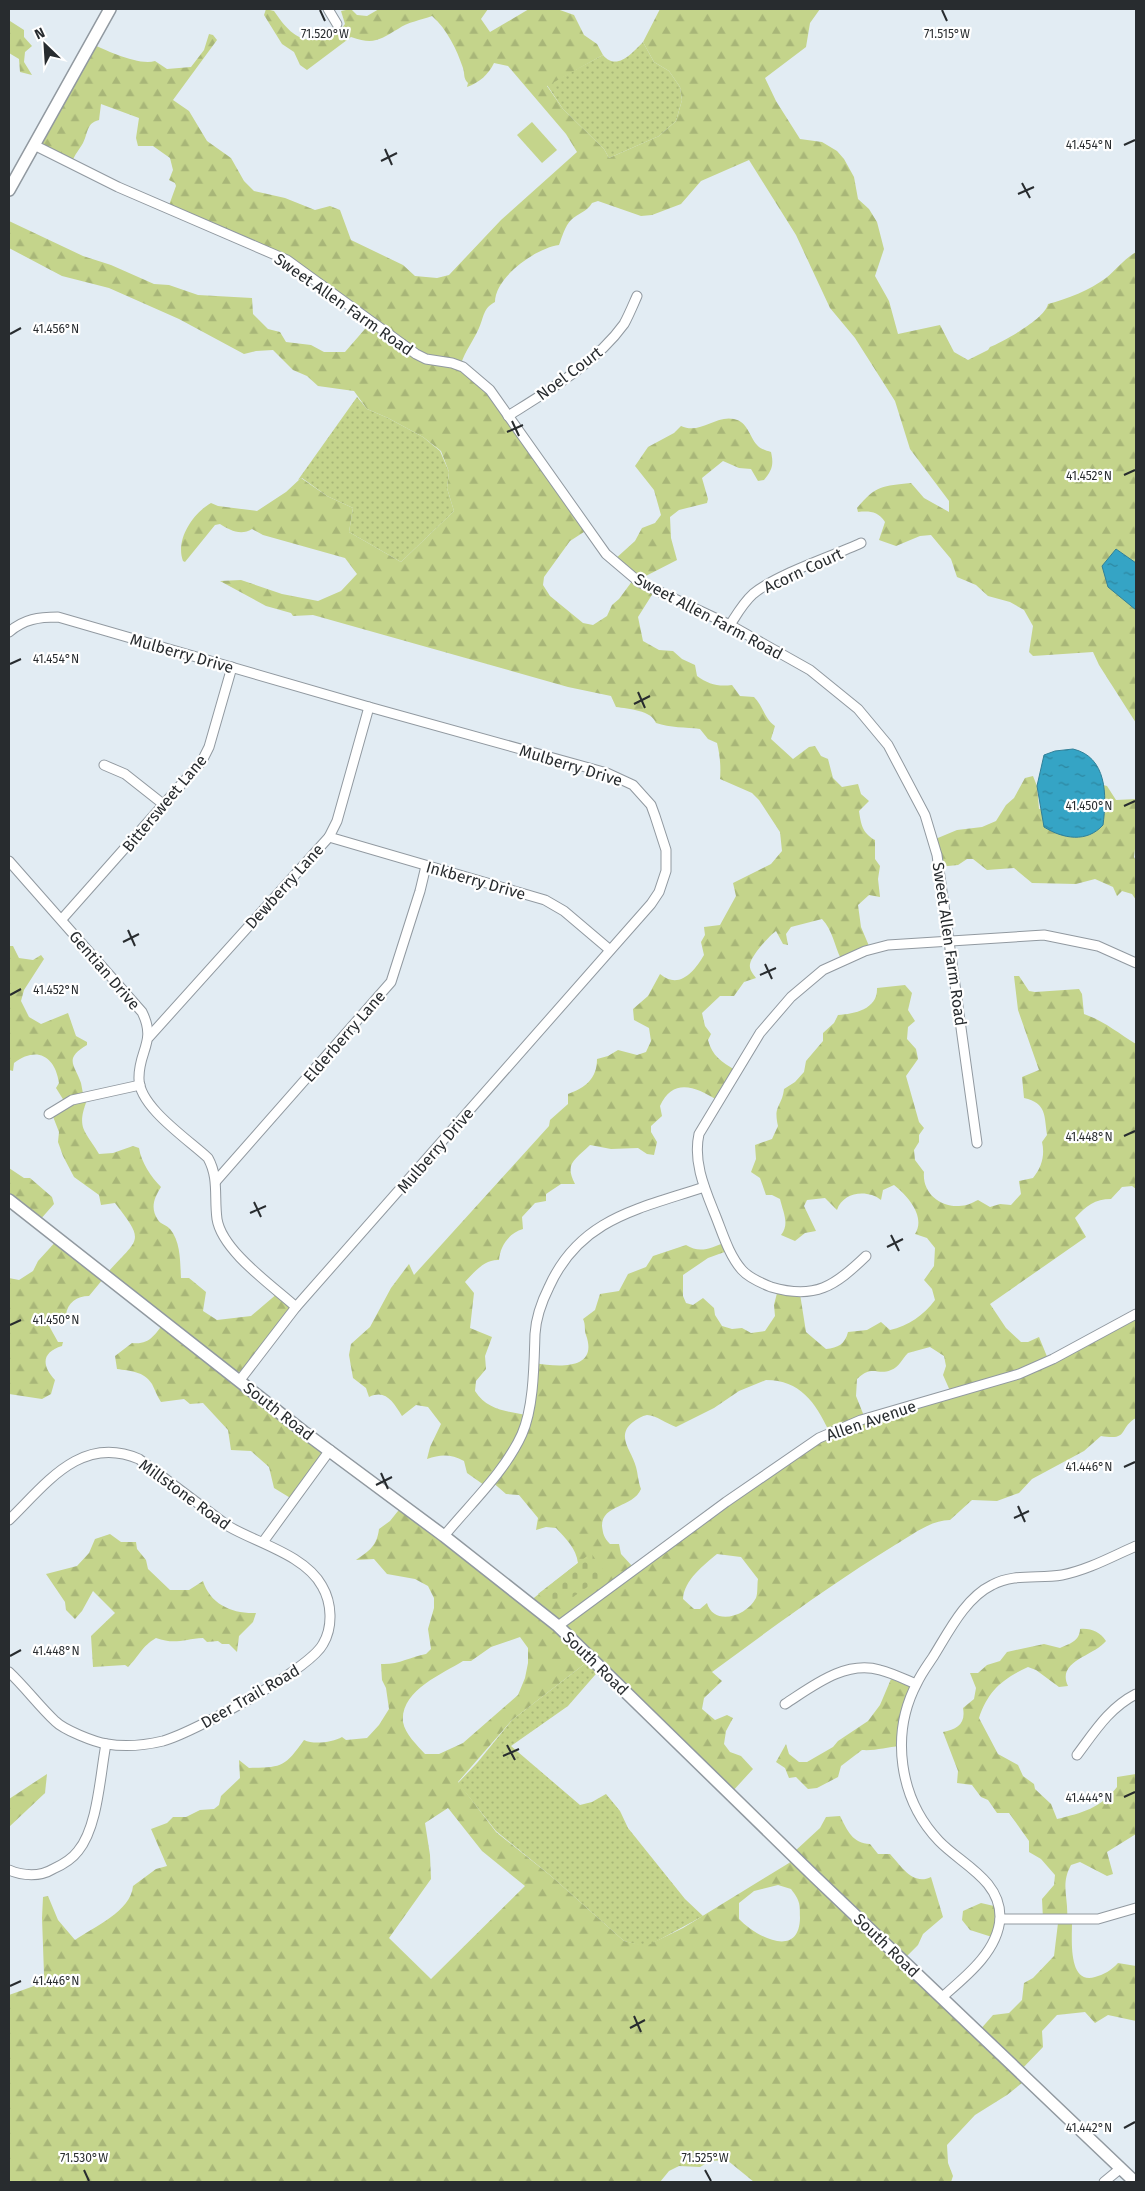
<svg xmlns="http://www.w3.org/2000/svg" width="1145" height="2191" viewBox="0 0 1145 2191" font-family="'Fira Sans',sans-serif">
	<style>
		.green { fill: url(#green-dots) }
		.forest { fill: url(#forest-firs); fill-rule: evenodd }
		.cemetery { fill: url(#cemetery-stones) }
		.pitch { fill: #c4d48b }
		.water { fill: url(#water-ripples); stroke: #318098 }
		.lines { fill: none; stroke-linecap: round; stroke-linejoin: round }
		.minor-casing { stroke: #9199a0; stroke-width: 11 }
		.tertiary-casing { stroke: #9199a0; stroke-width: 14 }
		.minor { stroke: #fff; stroke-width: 9 }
		.tertiary { stroke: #fff; stroke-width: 11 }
		.ticks { fill: none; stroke: #282c2f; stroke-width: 2 }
		.labels { text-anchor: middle; stroke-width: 4.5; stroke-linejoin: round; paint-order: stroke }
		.street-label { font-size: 16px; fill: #282c2f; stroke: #fff }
		.ticks-label { font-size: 12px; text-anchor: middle; fill: #282c2f; stroke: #fff; stroke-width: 4.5; stroke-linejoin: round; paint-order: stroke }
	</style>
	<defs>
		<pattern id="green-dots" width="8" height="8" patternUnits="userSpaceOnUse" patternTransform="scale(1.25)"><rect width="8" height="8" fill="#c4d48b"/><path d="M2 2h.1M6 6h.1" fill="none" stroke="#a8b678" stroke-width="1.8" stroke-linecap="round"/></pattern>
		<pattern id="forest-firs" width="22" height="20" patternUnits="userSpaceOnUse" patternTransform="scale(1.25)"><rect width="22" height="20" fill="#c4d48b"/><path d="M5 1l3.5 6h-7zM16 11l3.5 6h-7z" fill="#a8b678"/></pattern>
		<pattern id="cemetery-stones" width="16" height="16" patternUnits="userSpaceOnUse" patternTransform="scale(1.25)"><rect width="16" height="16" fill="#c4d48b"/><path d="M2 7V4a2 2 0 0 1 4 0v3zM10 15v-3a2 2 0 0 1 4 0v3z" fill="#a8b678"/></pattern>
		<pattern id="water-ripples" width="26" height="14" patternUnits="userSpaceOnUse" patternTransform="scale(1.25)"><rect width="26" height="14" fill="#35a4c5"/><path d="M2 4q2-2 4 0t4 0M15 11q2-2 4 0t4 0" fill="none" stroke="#2d86a0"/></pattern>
	</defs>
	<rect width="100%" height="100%" fill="#e2ecf3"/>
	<!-- green -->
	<g class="green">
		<path d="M643,42L654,62L669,71L680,87L682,100L676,121L659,136L609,158L604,149L563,109L547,85L603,55C617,72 633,52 643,42Z"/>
		<polygon points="357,397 367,409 388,418 423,437 440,451 449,472 447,488 454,511 401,562 349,532 353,508 327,496 302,478 298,480"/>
		<polygon points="591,1659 602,1667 568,1706 511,1746 580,1805 592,1802 606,1794 620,1811 628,1828 685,1899 703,1916 646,1947 624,1941 551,1876 496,1831 458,1783 477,1763 512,1720"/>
	</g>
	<!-- forest -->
	<g class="forest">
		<polygon points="9,9 10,21 24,30 24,37 32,46 25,52 24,62 32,75 20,72 19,59 9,53"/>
		<path d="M266,9L274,11C287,30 301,47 326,37C334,34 339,32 345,24L341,11L351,9L357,15L367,16L379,9H488L481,19L490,32L529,9H557L574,15L584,35L597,44L603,55L547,86L563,109L604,149L609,158L659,136L676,121L682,100L680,87L669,71L654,62L643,42L660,9H820L810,23L806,47L765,78L776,101L800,139L822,142L837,151L844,159L854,177L858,199L869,209L877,222L884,249L875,276L889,301L898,334L940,325L954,352L968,360L988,350L990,347C1004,341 1045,319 1048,304C1067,299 1090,290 1106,278C1117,269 1124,259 1136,252V563L1116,549L1136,610V723L1099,665L1093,652L1033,656L1029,652L1033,626L1024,610L1010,602L988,596L976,585L957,577L951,559L931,535L920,536L896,546L879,540L885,522C878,511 869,511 858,512L857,508C876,485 883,486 911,483L924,498L949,512V501L910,449L895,401L855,338L830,308L796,235L749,160L701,181L681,204L652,215L641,216L598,201L592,203C587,212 578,213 571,220C565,226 562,237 559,245C536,248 495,277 495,302C483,308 484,317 479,328C474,340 465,351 461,364L478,377L587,530L570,541L544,577L543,585L550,596L583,623L593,625L607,616L612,605L619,599L633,580L614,560L635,541L642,528L655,523L661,515L654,490L635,466L648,447L674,433L681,426C700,435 715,415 734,419C748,422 749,436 757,445C760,449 767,451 771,452C774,465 772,470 764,480L758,481L751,469L739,468L723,461L702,478L708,499L707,503L679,510L670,517L671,538L677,560L638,580L655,590L638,617L643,641L659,650L673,651L682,659L695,665L697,676C708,684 718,687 732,685L740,696L754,697C763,706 765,720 775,726L771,739L793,759L809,747L815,746L821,756L828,759L833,778L842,787L858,784L861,794L869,801L859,811C861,824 862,833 875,840V859L880,866L878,879L880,897L869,895L858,905L861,927L869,946L841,959C834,945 833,931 822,919L791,927L786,934L788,945L783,944L776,931C768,937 752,955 750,964C749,970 753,974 756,978L744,982L734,996H720L702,1013L705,1026L711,1034L708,1040C712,1056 722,1062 735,1070L717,1100C696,1087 673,1077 660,1106L662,1116L651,1126V1132L657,1142L654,1155L647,1154L638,1148L611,1149L590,1145C575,1160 564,1163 575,1184H561L546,1194V1201L535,1203L522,1217L523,1229C509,1233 500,1246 499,1260C485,1259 474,1272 465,1282L474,1293L470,1328L492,1337L485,1356L486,1369L476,1381L475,1391C487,1410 506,1411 526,1415L535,1363C557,1367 599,1371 586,1335C584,1330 586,1325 583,1319L595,1310L600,1294L619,1291L628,1274L646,1267L653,1256L686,1245C700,1254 711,1248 726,1242L730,1250L708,1258L683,1275V1296L686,1303L693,1305L703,1298L714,1308L715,1315L722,1326L732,1329L742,1328L751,1333L765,1331L775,1316L774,1305L778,1289L800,1294L806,1332L826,1349C838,1348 845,1344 848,1332L867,1330L881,1322L890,1330C908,1326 924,1315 935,1300L932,1289L924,1280L934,1266L935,1248L927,1238L915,1234C926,1217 908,1196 894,1185L883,1190L881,1200C867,1189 843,1192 837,1210L825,1198L807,1200L804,1206L816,1231L805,1233L795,1241L781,1235C790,1224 783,1212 780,1199L772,1195H766L760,1178L751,1172L756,1159L755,1145L772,1139L778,1126C773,1105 782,1107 784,1089L795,1082L804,1072L806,1061L823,1041V1033L834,1023L838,1015C855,1014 878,1009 877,988L905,985L912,993L908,1010L915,1021L908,1027L907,1039L916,1049L918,1059L906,1076L919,1122L924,1128L919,1135V1142L914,1150L915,1160L924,1172C922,1192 939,1207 959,1206C966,1206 972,1203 978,1200L990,1207L1000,1204L1011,1205L1021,1194L1019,1181L1033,1178C1042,1167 1045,1155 1042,1142L1047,1135C1044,1116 1047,1103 1024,1098L1022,1077L1039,1070L1018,1010L1014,976H1019L1029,991L1035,992L1079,989L1082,994L1084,1014C1104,1021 1118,1033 1136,1044V1189L1132,1186L1122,1187L1111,1199C1095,1199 1086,1206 1075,1218L1086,1237L990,1304L1006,1328L1021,1342H1028L1039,1337L1048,1359L1136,1312V1418C1118,1428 1130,1441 1101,1436L1084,1451L1032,1479L1019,1493L997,1501L972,1500L950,1520C930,1520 911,1536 895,1545C831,1584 772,1628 712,1672L722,1681L704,1698L702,1709L715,1720L727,1715L733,1718L726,1731L724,1744L730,1752L741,1756L753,1769L731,1793L591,1659L512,1720L458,1782L496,1832L551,1876L624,1941L646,1946L683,1928L789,1863L795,1858L794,1852L820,1828L826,1817L840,1816C847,1830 853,1844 870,1844L878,1854H890C901,1866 913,1886 931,1877L943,1917L923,1934L918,1945L905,1958L979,2031L993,2015L1009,2013L1022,2000L1024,1983L1033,1978L1054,1956L1058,1923L1043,1919L1042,1899L1054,1885L1055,1875L1041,1859L1029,1852V1841L1009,1813H997L988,1800L981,1797L972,1785L957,1783L958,1771L943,1732C957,1729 966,1724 963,1708L974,1699L976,1688L970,1673H978L987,1665L1000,1661L1007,1652L1044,1644L1060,1648C1069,1644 1080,1641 1080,1629C1091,1628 1100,1632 1106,1641C1094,1656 1056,1661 1068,1686L1059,1687L1036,1670L1028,1667C1002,1679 988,1691 979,1718L998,1754L1018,1765L1023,1776L1034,1784L1035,1789L1051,1804L1057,1819C1082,1813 1101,1808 1117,1787V1777L1136,1774V1834L1107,1852L1113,1874L1107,1876L1080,1862L1071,1865C1060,1885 1069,1898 1067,1920L1072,1924C1072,1939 1068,1985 1095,1977C1103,1975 1112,1970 1118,1963L1136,1966V2021L1108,2015L1095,2023L1085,2012L1057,2015L1042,2031L1043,2047L1020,2071L1027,2079L1007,2095L975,2115L947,2145L948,2163L953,2176L951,2182H754L727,2160L710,2161L700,2167L679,2166L669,2171L660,2182H9V1995L34,1986L44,1974L42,1918L43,1897L48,1896L58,1920L75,1940C94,1927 131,1911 133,1886L156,1869L167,1866L151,1829L167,1823L173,1817H186L200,1810L214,1809L219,1805L221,1796L240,1778L239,1760L249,1768C282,1767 284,1768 304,1740C314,1745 333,1742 342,1737L346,1740L367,1738L379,1725L389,1709L386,1688L382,1680L381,1664C398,1665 410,1657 426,1654L431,1649L428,1629L434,1608V1598L428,1586L415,1579L387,1574L374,1559L356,1560C369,1551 377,1546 379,1529L390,1521L402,1506L530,1601L578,1563C576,1548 566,1539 556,1528L546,1527L536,1530L538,1518L519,1495L506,1494L490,1480L484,1485L467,1473L464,1461C451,1454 441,1454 427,1459L430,1447L441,1424L428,1407L416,1405L402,1416C393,1402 386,1389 369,1397L366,1388L353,1378L349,1355L351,1344L370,1327L391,1288L409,1264L414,1275L549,1126L550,1120L568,1104V1094C585,1088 597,1079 597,1059L608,1056L618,1050L637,1055L646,1052L651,1041L649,1028L634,1020L633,1009L648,996L660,974C679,990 694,972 704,955L701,942L705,935L704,927L720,925L736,896L733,883L771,864L782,851L780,832L759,800L752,793L720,779C721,767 720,755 717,743L708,739L700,729C686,727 670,728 656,723C651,710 629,709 616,707L611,696L568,687L313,615L293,616L291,613L266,606L220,581L241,580L282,594L318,601L341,591L357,574L345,558L263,535L252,529C241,536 229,530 220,524L215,525L185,562L183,561C175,540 193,513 211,503L218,506L257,511L286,492L301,478L327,496L353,508L349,532L401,562L454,511L447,488L449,472L441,451L423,437L388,418L367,409L354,391L318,386L307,376L293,370L273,350L256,351L244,354L179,319L109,288L62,276L9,248V221L83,256L111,265L154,284L169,285L198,295L252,298L253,314L268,329L280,332L286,342L311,345L324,352H345L371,322L308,273L168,208L176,186L175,183L169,180L173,170L170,158L153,146H138L136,138L139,118L101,104L99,120C86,123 88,134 83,143C79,150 75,154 72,162L34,143L90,43C105,50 139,66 155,61L167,69L191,67L204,50L209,34L213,35L217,40L173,100L189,111L207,141L231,158L244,181L254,191L285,198L315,210L330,206L340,210L351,240L403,265L415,276L437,278L449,275L501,220L577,152L566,134L508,66L494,63C489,74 479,83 467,87L468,83C463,78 465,74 463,68C457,50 447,29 432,16C421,20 408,22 398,29C379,40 374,45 351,37L307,70L300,65L294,52L282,44L264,15ZM930,1347L944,1356L946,1366L943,1375L951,1393L864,1416L856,1396L857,1379C873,1364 877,1376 891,1370C899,1367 902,1359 908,1353ZM766,1380C800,1380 815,1402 829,1431L633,1567L621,1554L619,1544H610C604,1538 603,1534 602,1526C602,1504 633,1508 641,1489C638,1481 638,1474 636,1467C632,1451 615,1436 633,1422C637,1419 642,1416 647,1415C656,1415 667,1424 676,1427L714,1408L739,1391ZM717,1554L741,1557L758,1579C757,1584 758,1593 756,1598C747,1616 714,1627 707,1603L700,1609H694L683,1599C684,1580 704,1565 717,1554ZM520,1637L528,1648V1663L525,1678L518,1695L463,1743L439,1754H425C417,1745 405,1734 403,1722C400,1691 442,1674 463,1661H471L491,1647ZM448,1808L482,1851L525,1886L431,1979L389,1938L431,1879L430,1855L425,1823ZM778,1885L791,1889C800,1901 800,1903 800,1918C799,1960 755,1936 739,1919V1903L754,1891Z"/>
		<polygon points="1033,776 1037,786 1039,809 1105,811 1103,785 1107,786 1116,800 1136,799 1136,841 1134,857 1136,861 1136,900 1132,894 1122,891 1117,896 1113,887 1095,879 1076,884 1032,883 1014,868 987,870 973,859 967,859 958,865 938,867 933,840 957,830 982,827 996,821 1006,805 1014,798 1025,778"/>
		<path d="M9,946H13L19,958L33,960L41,955L44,959L24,990L21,1001L29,1017L41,1024L68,1013L76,1036L87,1042V1045C63,1059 75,1065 81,1083C82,1088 83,1094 84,1099L87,1100C76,1129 85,1130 99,1154L113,1153L133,1146L139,1148C141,1162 151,1177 161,1187C154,1198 150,1208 158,1220C160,1224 167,1225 170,1229C181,1242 180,1262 181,1278H189L206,1292L203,1311L217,1320L251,1316L278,1293L292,1305L240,1379L328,1448L292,1499L274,1488L269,1467L251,1451L231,1450L228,1430L203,1403L190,1404L184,1399L161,1402C157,1396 155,1390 152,1384C144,1371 130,1371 117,1369L115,1356L132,1343C150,1345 154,1335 165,1322L107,1273C139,1237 146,1243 115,1203L101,1205L99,1195L74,1177L63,1156L58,1142L59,1132L52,1114L66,1104L56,1088L59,1083C55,1055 36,1046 14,1063L13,1071L9,1070Z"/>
		<polygon points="9,1168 24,1178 30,1178 52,1197 54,1204 39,1221 9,1199"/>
		<path d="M59,1238L103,1279L89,1296C77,1296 67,1303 66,1315L48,1324L58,1342H63L62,1346C42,1352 41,1365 55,1380L51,1394L42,1399L9,1394V1278L19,1280L33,1271L38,1261Z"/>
		<path d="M110,1534L121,1542H136L137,1549L146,1560L148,1569L170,1590H189L203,1581C210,1604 232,1614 256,1613L253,1622L239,1636L237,1652L229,1644H222L218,1641L207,1642L203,1638C184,1639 175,1645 156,1638C141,1647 140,1655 128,1667L125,1665L93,1667L91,1636L115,1613L93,1591L82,1611L75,1619L66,1610L65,1602L46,1574L77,1566L89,1553L95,1539Z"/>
		<path d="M891,1679L914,1688L900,1746C887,1747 875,1751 862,1750L841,1766L838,1777L817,1788L808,1789L796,1777L789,1778L785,1768L776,1762L786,1744L789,1754L799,1762H807L833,1747L838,1741L868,1721L880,1705Z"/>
		<polygon points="47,1774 45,1793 9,1827 9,1799"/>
		<polygon points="981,1903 994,1906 996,1905 998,1908 992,1937 970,1930 962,1920 963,1911"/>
	</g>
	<!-- cemetery -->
	<polygon class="cemetery" points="591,1553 606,1574 573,1597 545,1600 538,1594"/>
	<!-- pitch -->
	<polygon class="pitch" points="532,122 557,150 542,163 517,135"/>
	<!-- water -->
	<g class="water">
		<polygon points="1116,549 1136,563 1136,610 1108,587 1102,566"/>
		<path d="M1073,749C1107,757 1107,795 1103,825C1087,843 1063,839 1044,827L1037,786L1044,755L1055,751Z"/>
	</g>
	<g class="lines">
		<!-- minor casing -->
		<g class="minor-casing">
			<g id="minor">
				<polyline points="328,9 337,24"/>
				<polyline points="34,145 118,187 287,260 416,354 426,359 452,363 463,367 490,390 606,554 639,582 730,625 810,670 858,709 888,745 925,815 937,855 977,1143"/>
				<path d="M508,416C548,391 596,363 624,324C629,315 633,305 637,296"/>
				<path d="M730,625C737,614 743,603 753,594C777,574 831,557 861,543"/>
				<path d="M9,632C24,619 39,617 58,617L369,707L607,773L633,785L651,805L655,816L666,850V871L659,892L651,904L296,1307L240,1380"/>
				<polyline points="104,765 125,774 163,804"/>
				<polyline points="329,837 545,900 564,911 610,950"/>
				<path d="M9,861L142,1012C157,1042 138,1051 139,1079C139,1107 189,1140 208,1158C219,1178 214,1197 217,1219C222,1251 273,1286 296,1307"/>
				<polyline points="62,919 202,761 209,747 232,667"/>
				<polyline points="149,1037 329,837 337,821 369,707"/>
				<polyline points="49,1114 72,1100 140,1085"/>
				<polyline points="216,1181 391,982 420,891 426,866"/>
				<path d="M866,1256C835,1286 815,1300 771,1287C761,1283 749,1278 742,1270C728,1254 722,1231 714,1212C704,1187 693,1161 699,1134L760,1033L791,997L823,970L865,951L888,945L1044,935L1098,946L1136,963"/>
				<path d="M9,1520C46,1484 81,1434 139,1459L228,1526C257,1543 305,1555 322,1586C332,1603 333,1627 323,1644C309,1670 194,1732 163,1741C146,1745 124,1747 107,1744C94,1742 64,1730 55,1721C39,1706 25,1687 9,1672"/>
				<path d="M444,1536C470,1504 505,1472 522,1434C534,1407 534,1363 535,1334C536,1317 542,1301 549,1287C580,1218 639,1209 704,1187"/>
				<polyline points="263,1542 330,1450"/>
				<polyline points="558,1626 726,1502 819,1438 861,1420 1019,1374 1053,1359 1136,1314"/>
				<path d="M785,1704C813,1686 845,1660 880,1670C892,1673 904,1679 916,1684"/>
				<path d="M1077,1755C1095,1731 1109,1708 1136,1694"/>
				<path d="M9,1870C23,1876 40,1877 53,1869C62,1865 72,1859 78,1851C98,1827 100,1775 106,1744"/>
				<polyline points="1000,1919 1098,1919 1136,1908"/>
				<path d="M941,1998C964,1978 998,1952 1000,1918C1001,1880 961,1864 939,1841C899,1799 890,1734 917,1683C921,1674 927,1666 933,1657C948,1633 965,1598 992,1585C1014,1573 1039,1579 1062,1575C1088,1570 1113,1556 1136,1546"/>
				<polyline points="1104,2182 1121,2168"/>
			</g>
		</g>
		<!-- tertiary casing -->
		<g class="tertiary-casing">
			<g id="tertiary">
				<polyline points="9,190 110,9"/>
				<polyline points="9,1200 304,1432 444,1536 558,1626 814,1876 1135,2182"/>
			</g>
		</g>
		<!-- minor -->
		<use href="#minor" class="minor"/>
		<!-- tertiary -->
		<use href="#tertiary" class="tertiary"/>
	</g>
	<!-- ticks -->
	<path class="ticks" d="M320,10L325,21M942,10L947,21M1124,145L1135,140M385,149L392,165M381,161L397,153M1022,183L1030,198M1018,194L1034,187M10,334L21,328M512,421L519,436M507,432L523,425M1124,475L1135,470M10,664L21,659M638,692L645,708M634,704L650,696M1124,806L1135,801M128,930L135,946M123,942L139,934M765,964L772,979M760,975L776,968M10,995L21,989M1124,1136L1135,1131M254,1202L261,1217M250,1213L266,1206M891,1235L899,1251M887,1247L903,1239M10,1325L21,1320M1124,1467L1135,1462M381,1473L388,1489M376,1485L392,1477M1018,1506L1025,1522M1014,1518L1029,1511M10,1656L21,1650M507,1745L515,1760M503,1756L519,1749M1124,1797L1135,1792M10,1986L21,1981M634,2016L641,2032M630,2028L645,2020M1124,2128L1135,2122M84,2170L89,2181M705,2170L711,2181"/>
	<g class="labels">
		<!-- street labels -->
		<g class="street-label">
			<text transform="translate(344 304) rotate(35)" y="6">Sweet Allen Farm Road</text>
			<text transform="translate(569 373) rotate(-37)" y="6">Noel Court</text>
			<text transform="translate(803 570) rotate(-25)" y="6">Acorn Court</text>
			<text transform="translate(709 616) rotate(28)" y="6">Sweet Allen Farm Road</text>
			<text transform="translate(182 653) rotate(16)" y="6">Mulberry Drive</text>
			<text transform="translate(571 765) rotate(17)" y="6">Mulberry Drive</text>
			<text transform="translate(164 803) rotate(-50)" y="6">Bittersweet Lane</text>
			<text transform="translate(476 880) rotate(16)" y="6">Inkberry Drive</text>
			<text transform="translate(284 886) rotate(-48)" y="6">Dewberry Lane</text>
			<text transform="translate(950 944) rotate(82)" y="6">Sweet Allen Farm Road</text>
			<text transform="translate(105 970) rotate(49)" y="6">Gentian Drive</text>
			<text transform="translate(344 1036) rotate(-49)" y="6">Elderberry Lane</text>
			<text transform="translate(435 1150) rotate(-49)" y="6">Mulberry Drive</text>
			<text transform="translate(279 1411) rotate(38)" y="6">South Road</text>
			<text transform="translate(871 1420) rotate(-19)" y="6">Allen Avenue</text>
			<text transform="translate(185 1494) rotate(36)" y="6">Millstone Road</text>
			<text transform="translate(596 1663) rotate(44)" y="6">South Road</text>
			<text transform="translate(250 1696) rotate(-30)" y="6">Deer Trail Road</text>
			<text transform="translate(887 1945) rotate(44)" y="6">South Road</text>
		</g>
	</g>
	<g class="ticks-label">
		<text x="325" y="38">71.520°W</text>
		<text x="947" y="38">71.515°W</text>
		<text x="1089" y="149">41.454°N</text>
		<text x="56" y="333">41.456°N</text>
		<text x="1089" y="480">41.452°N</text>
		<text x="56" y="663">41.454°N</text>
		<text x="1089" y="810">41.450°N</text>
		<text x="56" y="994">41.452°N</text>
		<text x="1089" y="1141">41.448°N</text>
		<text x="56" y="1324">41.450°N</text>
		<text x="1089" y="1471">41.446°N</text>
		<text x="56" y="1655">41.448°N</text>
		<text x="1089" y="1802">41.444°N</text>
		<text x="56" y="1985">41.446°N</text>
		<text x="1089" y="2132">41.442°N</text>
		<text x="84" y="2162">71.530°W</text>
		<text x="705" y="2162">71.525°W</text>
	</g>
	<!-- border -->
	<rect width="1145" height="2191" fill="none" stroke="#282c2f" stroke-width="20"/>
	<!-- north arrow -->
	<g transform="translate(45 45) rotate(335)" stroke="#ffffff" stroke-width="4" paint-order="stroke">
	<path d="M0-4L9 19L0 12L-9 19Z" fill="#282c2f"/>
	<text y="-8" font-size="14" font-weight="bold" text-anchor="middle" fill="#282c2f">N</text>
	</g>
</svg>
